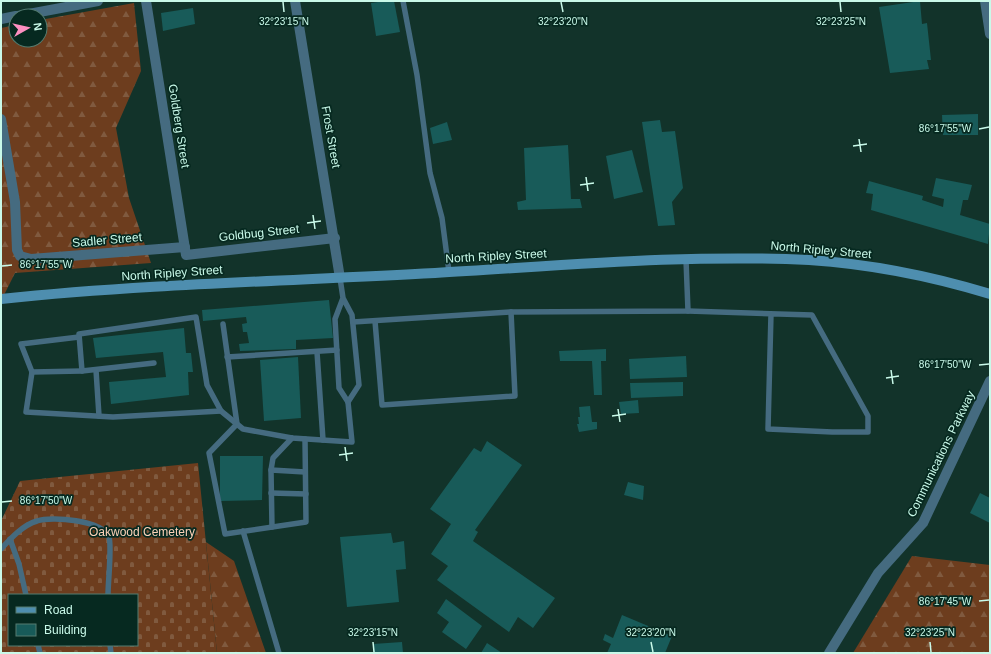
<svg xmlns="http://www.w3.org/2000/svg" width="991" height="654" viewBox="0 0 991 654" font-family="Helvetica,sans-serif">
	<style>
		.forest { fill: url(#forest-firs) }
		.cemetery { fill: url(#cemetery-stones); fill-rule: evenodd }
		.building { fill: #185b59 }
		.lines { fill: none; stroke-linecap: round; stroke-linejoin: round }
		.service { stroke: #456b80; stroke-width: 5.5 }
		.minor { stroke: #456b80; stroke-width: 10 }
		.secondary { stroke: #4e8eaf; stroke-width: 10 }
		.ticks { fill: none; stroke: #c9f9e9; stroke-width: 1.5 }
		.labels { text-anchor: middle; stroke-width: 3.5; stroke-linejoin: round; paint-order: stroke }
		.street-label { font-size: 12px; fill: #c9f9e9; stroke: #062920 }
		.park-label { font-size: 12px; fill: #fed2b8; stroke: #062920 }
		.ticks-label { font-size: 10px; text-anchor: middle; fill: #c9f9e9; stroke: #062920; stroke-width: 3.5; stroke-linejoin: round; paint-order: stroke }
	</style>
	<defs>
		<pattern id="forest-firs" width="22" height="20" patternUnits="userSpaceOnUse"><rect width="22" height="20" fill="#6d3d1e"/><path d="M5 1l3.5 6h-7zM16 11l3.5 6h-7z" fill="#805a3f"/></pattern>
		<pattern id="cemetery-stones" width="16" height="16" patternUnits="userSpaceOnUse"><rect width="16" height="16" fill="#6d3d1e"/><path d="M2 7V4a2 2 0 0 1 4 0v3zM10 15v-3a2 2 0 0 1 4 0v3z" fill="#805a3f"/></pattern>
	</defs>
	<rect width="100%" height="100%" fill="#12332a"/>
	<!-- forest -->
	<g class="forest">
		<polygon points="134,3 141,71 116,128 129,198 151,263 15,273 1,301 1,28 16,25 16,40 40,40 40,20"/>
		<polygon points="206,542 234,561 266,653 217,653"/>
		<polygon points="912,556 990,565 990,653 853,653"/>
	</g>
	<!-- cemetery -->
	<path class="cemetery" d="M198,463L217,653H1V521L20,481ZM9,595H137V645H9Z"/>
	<!-- building -->
	<g class="building">
		<polygon points="385,1 394,1 400,32 376,36 371,3"/>
		<polygon points="920,1 922,24 927,23 931,60 927,60 929,69 890,73 879,7"/>
		<polygon points="193,8 195,24 163,31 161,13"/>
		<polygon points="978,114 978,135 943,135 942,115"/>
		<polygon points="660,120 662,132 675,131 683,188 672,202 675,225 658,226 642,122"/>
		<polygon points="447,122 452,140 433,144 430,128"/>
		<polygon points="568,145 571,199 580,199 582,208 518,210 517,202 526,200 524,148"/>
		<polygon points="632,150 643,192 614,199 606,156"/>
		<polygon points="936,178 972,185 968,200 963,200 960,215 990,224 988,244 871,210 873,194 866,193 869,181 923,196 922,200 943,207 944,199 932,196"/>
		<polygon points="329,300 333,338 296,340 296,349 240,351 239,344 249,343 247,332 243,332 242,324 247,323 246,317 203,321 202,310"/>
		<polygon points="184,328 186,353 191,353 193,372 188,372 189,395 111,404 109,382 166,377 163,352 96,358 93,338"/>
		<polygon points="606,349 606,361 601,361 602,395 594,395 592,361 560,361 559,351"/>
		<polygon points="686,356 687,377 630,379 629,359"/>
		<polygon points="298,357 301,418 264,421 260,360"/>
		<polygon points="683,382 683,396 631,398 630,383"/>
		<polygon points="638,400 639,413 621,414 619,402"/>
		<polygon points="590,406 592,422 597,422 597,429 579,432 577,424 579,424 578,417 580,417 579,407"/>
		<polygon points="487,441 522,465 475,530 478,532 473,541 555,598 533,628 518,617 509,632 437,580 448,566 431,554 451,524 430,509 474,448 481,452"/>
		<polygon points="220,456 263,456 262,500 220,501"/>
		<polygon points="628,482 644,486 643,500 624,495"/>
		<polygon points="980,493 990,498 990,523 970,513"/>
		<polygon points="391,533 393,543 404,541 406,569 396,570 399,602 347,607 340,537"/>
		<polygon points="446,599 482,626 466,649 442,632 449,622 437,613"/>
		<polygon points="622,615 672,636 665,653 607,653 611,644 603,640 605,634 613,638"/>
		<polygon points="402,642 403,653 374,653 373,644"/>
		<polygon points="487,643 502,653 481,653"/>
	</g>
	<g class="lines">
		<!-- service -->
		<g class="service">
			<polyline points="403,1 417,75 430,173 442,218 449,272"/>
			<polyline points="340,278 343,298 352,315 359,385 348,402 339,388 335,319 343,298"/>
			<polyline points="688,311 812,315 868,416 868,432 832,432 768,429 771,314"/>
			<polyline points="375,321 382,405 515,396 511,312"/>
			<polyline points="353,322 511,312 688,311 686,260"/>
			<polyline points="223,324 237,424 209,453 225,534 306,522 305,439"/>
			<polyline points="79,337 21,344 32,372 82,371"/>
			<polyline points="317,352 323,440"/>
			<polyline points="227,357 337,350"/>
			<polyline points="154,363 82,371 79,334 196,317 207,385 221,411 243,429 292,438 352,442 348,402"/>
			<polyline points="96,370 99,416"/>
			<polyline points="32,372 26,412 113,417 221,411"/>
			<polyline points="271,470 305,472"/>
			<polyline points="271,493 306,494"/>
			<polyline points="272,527 271,470 273,458 292,438"/>
			<polyline points="243,531 279,653"/>
			<polyline points="10,539 19,564 26,595"/>
			<path d="M1,549C11,538 23,525 37,521C52,516 102,520 109,537C112,546 108,582 108,595"/>
			<polyline points="38,645 40,653"/>
			<polyline points="110,645 111,653"/>
		</g>
		<!-- minor -->
		<g class="minor">
			<polyline points="146,1 186,255 335,238"/>
			<polyline points="295,1 340,278"/>
			<polyline points="985,1 990,34"/>
			<polyline points="18,16 98,1"/>
			<polyline points="1,19 16,16"/>
			<polyline points="1,119 15,202 17,250 20,256 31,259 185,247"/>
			<polyline points="829,653 878,573 923,523 990,381"/>
		</g>
		<!-- secondary -->
		<path class="secondary" d="M1,299C145,284 290,281 435,273C559,266 684,254 809,260C870,264 931,276 990,294"/>
	</g>
	<!-- ticks -->
	<path class="ticks" d="M283,2L284,12M561,2L563,12M840,2L841,12M979,129L989,127M859,139L861,152M853,146L867,144M586,177L588,191M580,185L594,183M313,215L315,229M307,223L321,221M2,266L12,265M979,365L989,364M891,370L893,384M886,378L899,376M618,409L620,422M612,416L626,414M345,447L347,461M339,455L353,453M2,502L12,501M979,601L989,600M373,642L374,652M651,642L653,652M930,642L931,652"/>
	<g class="labels">
		<!-- street labels -->
		<g class="street-label">
			<text transform="translate(179 126) rotate(81)" y="4">Goldberg Street</text>
			<text transform="translate(331 137) rotate(80)" y="4">Frost Street</text>
			<text transform="translate(259 233) rotate(-6)" y="4">Goldbug Street</text>
			<text transform="translate(107 240) rotate(-5)" y="4">Sadler Street</text>
			<text transform="translate(821 250) rotate(5)" y="4">North Ripley Street</text>
			<text transform="translate(496 256) rotate(-3)" y="4">North Ripley Street</text>
			<text transform="translate(172 273) rotate(-4)" y="4">North Ripley Street</text>
			<text transform="translate(941 454) rotate(-64)" y="4">Communications Parkway</text>
		</g>
		<!-- park labels -->
		<g class="park-label">
			<text x="142" y="536">Oakwood Cemetery</text>
		</g>
	</g>
	<g class="ticks-label">
		<text x="284" y="25">32°23'15"N</text>
		<text x="563" y="25">32°23'20"N</text>
		<text x="841" y="25">32°23'25"N</text>
		<text x="945" y="132">86°17'55"W</text>
		<text x="46" y="268">86°17'55"W</text>
		<text x="945" y="368">86°17'50"W</text>
		<text x="46" y="504">86°17'50"W</text>
		<text x="945" y="605">86°17'45"W</text>
		<text x="373" y="636">32°23'15"N</text>
		<text x="651" y="636">32°23'20"N</text>
		<text x="930" y="636">32°23'25"N</text>
	</g>
	<!-- border -->
	<rect width="991" height="654" fill="none" stroke="#c9f9e9" stroke-width="4"/>
	<!-- legend -->
	<rect x="8" y="594" width="130" height="52" fill="#062920" stroke="#547c70"/>
	<rect x="16" y="607" width="20" height="6" fill="#4e8eaf" stroke="#547c70"/>
	<text x="44" y="614" font-size="12" fill="#c9f9e9">Road</text>
	<rect x="16" y="624" width="20" height="12" fill="#185b59" stroke="#547c70"/>
	<text x="44" y="634" font-size="12" fill="#c9f9e9">Building</text>
	<!-- north arrow -->
	<g transform="translate(28 28) rotate(82)"><circle r="19" fill="#062920" stroke="#547c70"/>
	<path d="M0-3L7 15L0 10L-7 15Z" fill="#fc8fc1"/>
	<text y="-6" font-size="11" font-weight="bold" text-anchor="middle" fill="#c9f9e9">N</text>
	</g>
</svg>
